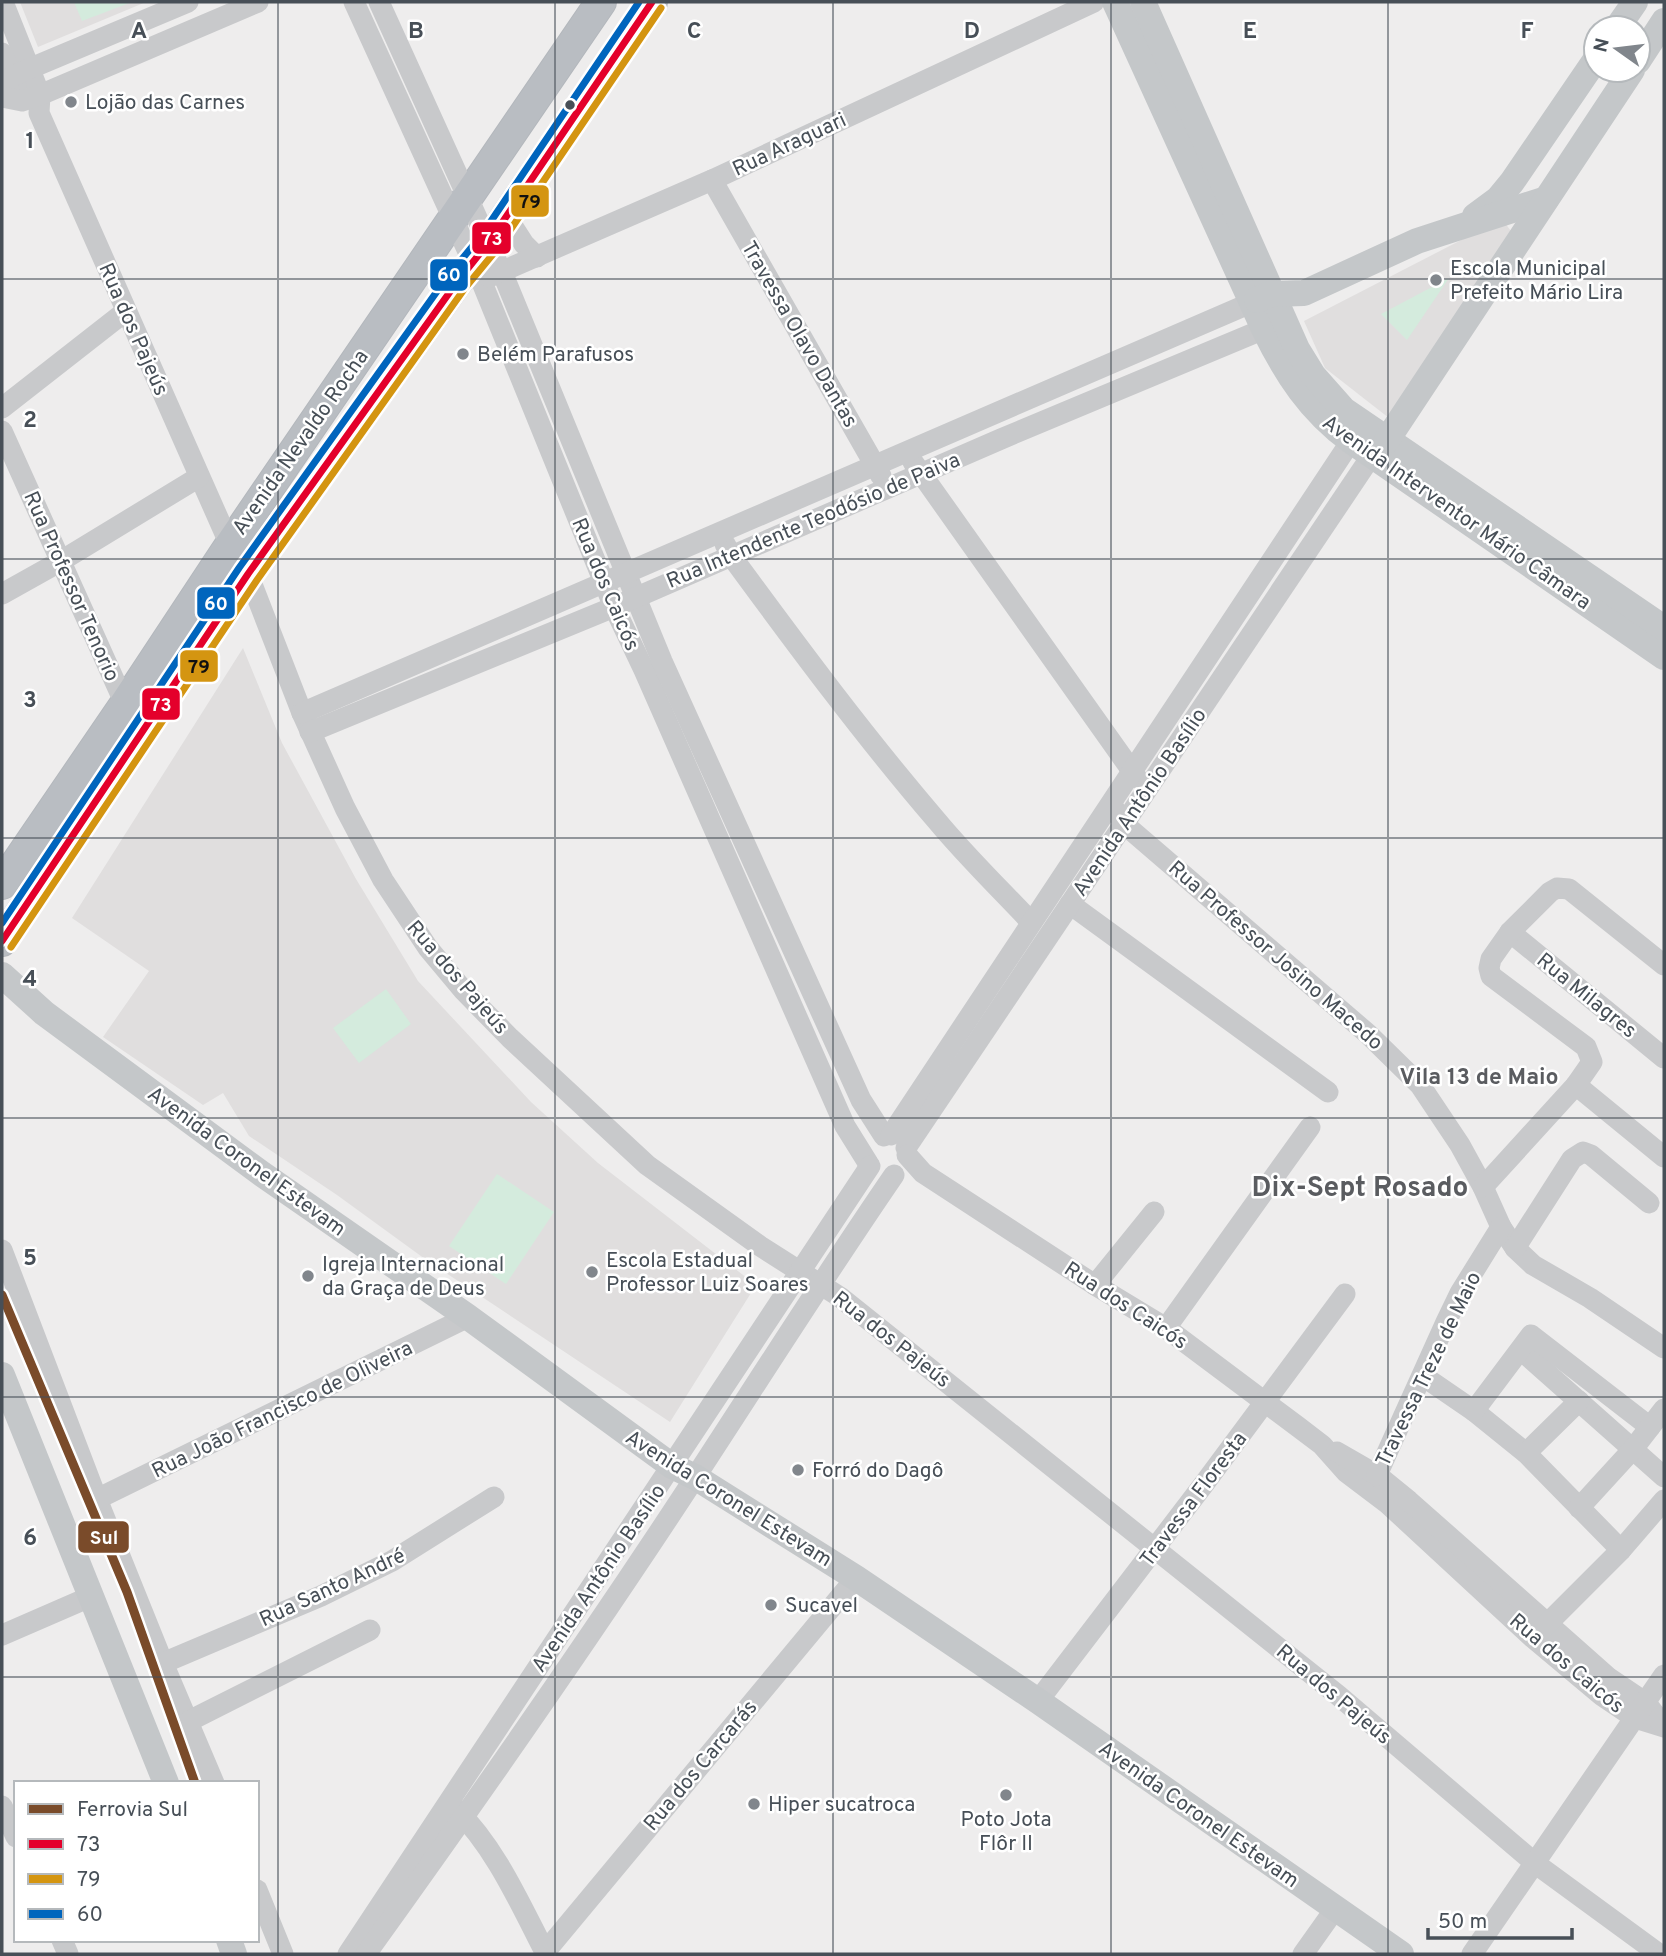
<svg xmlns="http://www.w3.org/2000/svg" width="1666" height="1956" viewBox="0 0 1666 1956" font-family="Overpass,sans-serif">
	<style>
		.education { fill: #e0dede }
		.green { fill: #d4ebdd }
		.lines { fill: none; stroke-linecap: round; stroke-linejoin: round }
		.highway-casing { stroke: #b3b7bc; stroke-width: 32 }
		.minor { stroke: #c8c9cb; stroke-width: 21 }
		.major { stroke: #c4c7c9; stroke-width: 26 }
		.highway { stroke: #b9bdc2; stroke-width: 30 }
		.bus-1-casing { stroke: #fff; stroke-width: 12 }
		.bus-2-casing { stroke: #fff; stroke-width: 12 }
		.bus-3-casing { stroke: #fff; stroke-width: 12 }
		.bus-1 { stroke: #e4002b; stroke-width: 7 }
		.bus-2 { stroke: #d49511; stroke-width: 7 }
		.bus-3 { stroke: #0065bd; stroke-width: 7 }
		.rail-1-casing { stroke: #fff; stroke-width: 14 }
		.rail-1 { stroke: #7a4b2a; stroke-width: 9 }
		.grid { fill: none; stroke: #474f57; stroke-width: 2; stroke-opacity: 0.55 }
		.poi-dot { fill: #81868c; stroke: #fff; stroke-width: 2.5 }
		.bus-dot { fill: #474f57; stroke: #fff; stroke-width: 2.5 }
		.labels { text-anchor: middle; stroke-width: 5; stroke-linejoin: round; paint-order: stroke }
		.poi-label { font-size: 21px; fill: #474f57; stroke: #fff; text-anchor: start }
		.street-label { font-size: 21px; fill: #474f57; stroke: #fff }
		.neighbourhood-label { font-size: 23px; font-weight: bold; fill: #5a5c60; stroke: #fff }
		.district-label { font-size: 28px; font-weight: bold; fill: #5a5c60; stroke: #fff }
		.grid-label { font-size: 23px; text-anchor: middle; font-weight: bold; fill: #474f57; stroke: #fff; stroke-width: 5; stroke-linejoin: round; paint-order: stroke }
		.line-badge { stroke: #fff; stroke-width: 2.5 }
		.badge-label { font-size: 19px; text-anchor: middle; font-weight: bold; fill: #fff }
		.pale-badge-label { font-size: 19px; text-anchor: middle; font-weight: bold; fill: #111 }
	</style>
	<rect width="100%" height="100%" fill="#eeeded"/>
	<!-- education -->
	<g class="education">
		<polygon points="20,2 146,2 38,47"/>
		<polygon points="1502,219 1516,238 1389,418 1325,368 1304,321"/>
		<polygon points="243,648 282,743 356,879 418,981 531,1102 598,1163 756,1285 670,1422 425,1259 337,1195 249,1136 223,1093 203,1105 103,1037 149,971 72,918"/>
	</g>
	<!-- green -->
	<g class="green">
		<polygon points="74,2 132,2 82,21"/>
		<polygon points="1449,278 1407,340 1381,314"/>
		<polygon points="386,989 411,1024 359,1063 333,1028"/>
		<polygon points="497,1174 554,1212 506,1284 449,1246"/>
	</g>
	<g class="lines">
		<!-- highway casing -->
		<g class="highway-casing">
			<g id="highway">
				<polyline points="2,884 125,704 230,545 601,2"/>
				<polyline points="2,941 248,574 457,282 489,242 652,2"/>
			</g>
		</g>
		<!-- minor -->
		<g class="minor">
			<polyline points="3,2 40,95 39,113 230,545"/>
			<polyline points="354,2 481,280 614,607 644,670 845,1126 868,1163"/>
			<polyline points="379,2 507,284 662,661 861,1100 884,1136"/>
			<polyline points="2,53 16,86"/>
			<polyline points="2,90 12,76 188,2"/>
			<polyline points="2,97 22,101 40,95 258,2"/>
			<polyline points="712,180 881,476"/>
			<polyline points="506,216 524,244 537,257"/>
			<polyline points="489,277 712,180 1094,2"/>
			<polyline points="2,408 126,311"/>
			<polyline points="2,431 125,704"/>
			<polyline points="913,462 1137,778"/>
			<path d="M725,544L732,557C798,647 864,736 937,821C966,856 1000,889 1031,922"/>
			<polyline points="248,574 302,713 345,808 383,880 428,948 464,991 510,1038 647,1165 760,1246 840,1297 1339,1696 1536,1864 1659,1954"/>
			<polyline points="2,594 61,561 199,477"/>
			<polyline points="302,713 1253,302"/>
			<polyline points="310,732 614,607 1001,439 1264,329"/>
			<polyline points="1117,812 1124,824 1368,1034 1420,1085 1460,1145 1483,1187 1501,1227 1515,1248 1533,1265 1590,1298 1664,1348"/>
			<polyline points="1070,904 1328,1092"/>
			<polyline points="1510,932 1664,1058"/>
			<polyline points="1576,1085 1664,1157"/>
			<polyline points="891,1135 1351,441"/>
			<polyline points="906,1148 1372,455"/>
			<polyline points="907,1155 923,1173 1095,1285 1166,1328 1297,1426 1322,1445 1346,1472 1387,1503 1533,1638 1601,1695 1635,1718 1664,1727"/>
			<polyline points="1483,1187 1576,1085 1592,1062 1586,1047 1491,976 1489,968 1491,959 1510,932 1550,892 1557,888 1569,889 1664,965"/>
			<polyline points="1515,1248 1572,1159 1583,1152 1591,1155 1649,1203"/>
			<polyline points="2,1250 97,1499 163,1663 214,1783"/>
			<polyline points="1095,1285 1154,1212"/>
			<polyline points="1166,1328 1310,1127"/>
			<polyline points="1521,1350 1664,1477"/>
			<polyline points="1423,1376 1474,1411 1526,1453 1621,1550"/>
			<polyline points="1474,1411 1531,1335 1650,1427"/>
			<polyline points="1337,1452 1377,1475 1409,1501 1609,1678 1646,1703 1664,1726"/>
			<polyline points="1526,1453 1579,1401"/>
			<polyline points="1377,1475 1446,1322 1460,1293 1501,1227"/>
			<polyline points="97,1499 468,1317"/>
			<polyline points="1579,1508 1633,1449 1664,1409"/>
			<polyline points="1538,1633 1621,1550 1664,1500"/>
			<polyline points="2,1635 92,1596"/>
			<polyline points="163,1663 321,1596 392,1561 494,1497"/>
			<polyline points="1038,1701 1204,1484 1345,1294"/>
			<polyline points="189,1721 370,1630"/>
			<polyline points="2,1806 16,1837"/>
			<path d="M455,1808C496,1848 520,1904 546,1954"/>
			<polyline points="257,1890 283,1954"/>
			<polyline points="62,1940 68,1954"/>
			<polyline points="545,1952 856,1578"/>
			<polyline points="348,1954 870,1166"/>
			<path d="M366,1954C479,1797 590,1638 696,1476C762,1375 826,1274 894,1175"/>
			<polyline points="1303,1954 1335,1909"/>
			<polyline points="1472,1954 1664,1675"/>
		</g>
		<!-- major -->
		<g class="major">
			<path d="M1115,2L1264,329C1286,374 1310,411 1351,441L1664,657"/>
			<polyline points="1143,2 1297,349 1313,375 1344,410 1664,628"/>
			<polyline points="1617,28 1635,2"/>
			<polyline points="1638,61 1664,21"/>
			<polyline points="1475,216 1498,199 1512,182 1596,59"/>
			<polyline points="1257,300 1271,294 1304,293 1417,241 1546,199"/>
			<polyline points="1387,440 1632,70"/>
			<polyline points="2,975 44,1013 262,1174 468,1317 672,1466 695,1477 856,1578 1038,1701 1401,1954"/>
			<polyline points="2,1375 166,1783"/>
			<polyline points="229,1940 234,1954"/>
		</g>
		<!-- highway -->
		<use href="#highway" class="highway"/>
		<!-- bus-1 casing -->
		<g class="bus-1-casing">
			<polyline id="bus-1" points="2,941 248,574 457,282 489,242 652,2"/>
		</g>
		<!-- bus-2 casing -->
		<g class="bus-2-casing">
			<polyline id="bus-2" points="11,947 257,580 465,288 498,248 661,8"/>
		</g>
		<!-- bus-3 casing -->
		<g class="bus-3-casing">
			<polyline id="bus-3" points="2,923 239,568 448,276 481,236 639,2"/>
		</g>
		<!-- bus-1 -->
		<use href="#bus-1" class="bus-1"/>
		<!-- bus-2 -->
		<use href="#bus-2" class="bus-2"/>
		<!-- bus-3 -->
		<use href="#bus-3" class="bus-3"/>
		<!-- rail-1 casing -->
		<g class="rail-1-casing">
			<polyline id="rail-1" points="2,1295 127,1592 195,1783"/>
		</g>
		<!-- rail-1 -->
		<use href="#rail-1" class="rail-1"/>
	</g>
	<!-- grid -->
	<path class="grid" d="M278,2V1954M555,2V1954M833,2V1954M1111,2V1954M1388,2V1954M2,279H1664M2,559H1664M2,838H1664M2,1118H1664M2,1397H1664M2,1677H1664"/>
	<!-- markers -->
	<g class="poi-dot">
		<circle cx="71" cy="102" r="7"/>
		<circle cx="1436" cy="280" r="7"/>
		<circle cx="463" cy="354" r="7"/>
		<circle cx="592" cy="1272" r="7"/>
		<circle cx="308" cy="1276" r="7"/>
		<circle cx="798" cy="1470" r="7"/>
		<circle cx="771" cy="1605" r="7"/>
		<circle cx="1006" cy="1795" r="7"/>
		<circle cx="754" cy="1804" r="7"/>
	</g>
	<circle class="bus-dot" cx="570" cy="105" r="6"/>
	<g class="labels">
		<!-- poi labels -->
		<g class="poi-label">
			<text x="85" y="109">Lojão das Carnes</text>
			<text x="1450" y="275">Escola Municipal<tspan x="1450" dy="24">Prefeito Mário Lira</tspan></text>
			<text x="477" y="361">Belém Parafusos</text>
			<text x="606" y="1267">Escola Estadual<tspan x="606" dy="24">Professor Luiz Soares</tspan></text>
			<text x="322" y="1271">Igreja Internacional<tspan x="322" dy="24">da Graça de Deus</tspan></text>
			<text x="812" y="1477">Forró do Dagô</text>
			<text x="785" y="1612">Sucavel</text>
			<text x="768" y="1811">Hiper sucatroca</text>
			<text x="1006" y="1826" text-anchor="middle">Poto Jota<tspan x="1006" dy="24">Flôr II</tspan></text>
		</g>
		<!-- street labels -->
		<g class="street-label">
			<text transform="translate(789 144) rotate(-25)" y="7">Rua Araguari</text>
			<text transform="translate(134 329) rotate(66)" y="7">Rua dos Pajeús</text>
			<text transform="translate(800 334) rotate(60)" y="7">Travessa Olavo Dantas</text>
			<text transform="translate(300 442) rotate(-55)" y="7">Avenida Nevaldo Rocha</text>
			<text transform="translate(1457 512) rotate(35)" y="7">Avenida Interventor Mário Câmara</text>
			<text transform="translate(813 520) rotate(-23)" y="7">Rua Intendente Teodósio de Paiva</text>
			<text transform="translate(606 584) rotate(67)" y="7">Rua dos Caicós</text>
			<text transform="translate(72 586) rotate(66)" y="7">Rua Professor Tenorio</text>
			<text transform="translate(1139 802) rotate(-56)" y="7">Avenida Antônio Basílio</text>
			<text transform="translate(1276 955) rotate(41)" y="7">Rua Professor Josino Macedo</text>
			<text transform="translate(458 977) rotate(49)" y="7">Rua dos Pajeús</text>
			<text transform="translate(1587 995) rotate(39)" y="7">Rua Milagres</text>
			<text transform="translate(247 1161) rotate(36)" y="7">Avenida Coronel Estevam</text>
			<text transform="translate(1126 1305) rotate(33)" y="7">Rua dos Caicós</text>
			<text transform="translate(892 1339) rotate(38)" y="7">Rua dos Pajeús</text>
			<text transform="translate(1428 1369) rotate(-64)" y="7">Travessa Treze de Maio</text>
			<text transform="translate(282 1409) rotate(-26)" y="7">Rua João Francisco de Oliveira</text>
			<text transform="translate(729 1498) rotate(32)" y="7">Avenida Coronel Estevam</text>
			<text transform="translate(1193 1499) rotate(-53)" y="7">Travessa Floresta</text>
			<text transform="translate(598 1578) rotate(-56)" y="7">Avenida Antônio Basílio</text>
			<text transform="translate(332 1587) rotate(-25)" y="7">Rua Santo André</text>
			<text transform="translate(1567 1663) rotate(40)" y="7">Rua dos Caicós</text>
			<text transform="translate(1334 1694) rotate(40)" y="7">Rua dos Pajeús</text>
			<text transform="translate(700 1765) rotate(-50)" y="7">Rua dos Carcarás</text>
			<text transform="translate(1199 1814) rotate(35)" y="7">Avenida Coronel Estevam</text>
		</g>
		<!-- neighbourhood labels -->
		<g class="neighbourhood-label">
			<text x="1479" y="1084">Vila 13 de Maio</text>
		</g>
		<!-- district labels -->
		<g class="district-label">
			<text x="1360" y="1196">Dix-Sept Rosado</text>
		</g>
	</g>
	<g class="grid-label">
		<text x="139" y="38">A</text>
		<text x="416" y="38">B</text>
		<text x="694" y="38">C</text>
		<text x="972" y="38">D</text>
		<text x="1250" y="38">E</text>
		<text x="1527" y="38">F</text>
		<text x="30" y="148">1</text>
		<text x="30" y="427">2</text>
		<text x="30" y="707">3</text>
		<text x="30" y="986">4</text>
		<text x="30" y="1265">5</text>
		<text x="30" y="1545">6</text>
	</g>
	<g class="line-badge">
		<rect x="510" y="184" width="40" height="34" rx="7" fill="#d49511"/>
		<rect x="471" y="221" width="41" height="34" rx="7" fill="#e4002b"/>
		<rect x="429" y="258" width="40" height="34" rx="7" fill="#0065bd"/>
		<rect x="196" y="586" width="40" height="34" rx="7" fill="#0065bd"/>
		<rect x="179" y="649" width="40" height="34" rx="7" fill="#d49511"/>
		<rect x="141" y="687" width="40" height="34" rx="7" fill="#e4002b"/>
		<rect x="77" y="1520" width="53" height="34" rx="7" fill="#7a4b2a"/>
	</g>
	<g class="badge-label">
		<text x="492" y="245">73</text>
		<text x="449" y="281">60</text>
		<text x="216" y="610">60</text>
		<text x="161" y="711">73</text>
		<text x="104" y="1544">Sul</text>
	</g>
	<g class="pale-badge-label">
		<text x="530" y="208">79</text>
		<text x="199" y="673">79</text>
	</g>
	<!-- border -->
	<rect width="1666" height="1956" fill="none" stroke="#474f57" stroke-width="7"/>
	<!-- legend -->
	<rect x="14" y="1781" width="245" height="161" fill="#ffffff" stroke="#b5b9bc" stroke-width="2"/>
	<rect x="28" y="1804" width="35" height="10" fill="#7a4b2a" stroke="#b5b9bc" stroke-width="2"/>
	<text x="77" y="1816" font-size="21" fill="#474f57">Ferrovia Sul</text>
	<rect x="28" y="1839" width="35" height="10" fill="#e4002b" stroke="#b5b9bc" stroke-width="2"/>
	<text x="77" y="1851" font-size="21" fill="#474f57">73</text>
	<rect x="28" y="1874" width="35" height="10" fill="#d49511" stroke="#b5b9bc" stroke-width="2"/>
	<text x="77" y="1886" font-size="21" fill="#474f57">79</text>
	<rect x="28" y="1909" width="35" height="10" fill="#0065bd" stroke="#b5b9bc" stroke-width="2"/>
	<text x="77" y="1921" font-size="21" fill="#474f57">60</text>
	<!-- north arrow -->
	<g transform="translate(1617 49) rotate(284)"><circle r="33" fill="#ffffff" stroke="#b5b9bc" stroke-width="2"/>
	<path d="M0-5L12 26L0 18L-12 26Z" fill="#81868c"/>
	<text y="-10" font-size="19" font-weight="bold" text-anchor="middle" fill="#474f57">N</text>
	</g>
	<!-- scale -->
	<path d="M1428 1928v10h144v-10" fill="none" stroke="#474f57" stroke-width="3.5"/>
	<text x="1438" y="1928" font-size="21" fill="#474f57" stroke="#ffffff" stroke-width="5" paint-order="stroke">50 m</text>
</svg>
